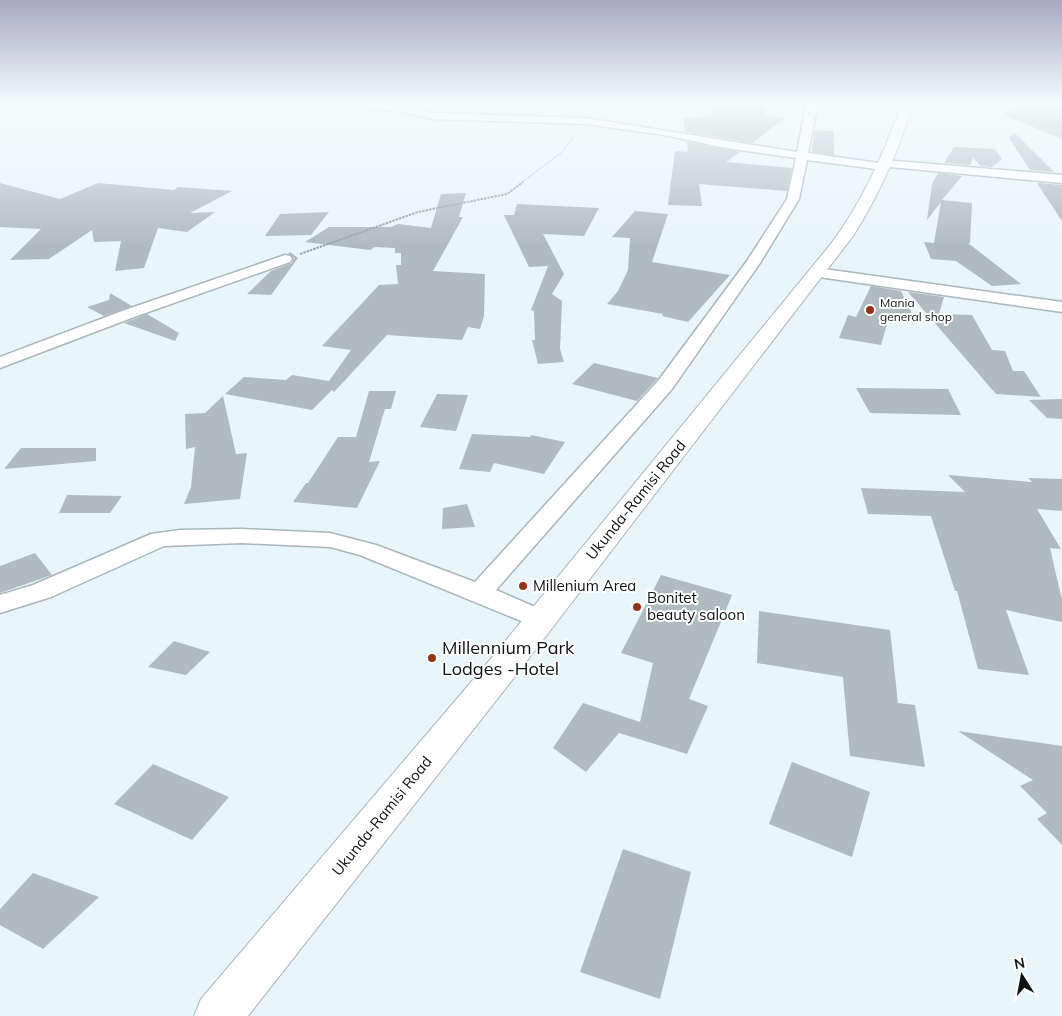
<svg xmlns="http://www.w3.org/2000/svg" width="1062" height="1016" viewBox="0 0 1062 1016" font-family="Mulish,sans-serif">
	<style>
		.building { fill: #afbbbf }
		.lines { fill: none; stroke-linecap: round; stroke-linejoin: round }
		.minor-casing { stroke: #aab6ba; stroke-width: 3 }
		.highway-casing { stroke: #aab6ba; stroke-width: 2 }
		.path-far1 { stroke: #99a3a6; stroke-width: 1; stroke-dasharray: 2 1; stroke-linecap: butt }
		.path { stroke: #99a3a6; stroke-width: 2; stroke-dasharray: 2.5 1; stroke-linecap: butt }
		.minor { fill: #fff; fill-rule: evenodd }
		.highway { fill: #fff; fill-rule: evenodd }
		.poi-dot { fill: #993018; stroke: #fff; stroke-width: 2 }
		.labels { text-anchor: middle; stroke-width: 4; stroke-linejoin: round; paint-order: stroke }
		.far-poi-label { font-size: 12px; fill: #0d1213; stroke: #fff; text-anchor: start }
		.street-label { font-size: 15px; fill: #0d1213; stroke: #fff }
		.poi-label { font-size: 15px; fill: #0d1213; stroke: #fff; text-anchor: start }
		.near-poi-label { font-size: 18px; fill: #0d1213; stroke: #fff; text-anchor: start }
	</style>
	<rect width="100%" height="100%" fill="#e8f5f9"/>
	<!-- building -->
	<g class="building">
		<polygon points="1033,104 1062,104 1062,139 1002,114"/>
		<polygon points="712,107 764,107 766,116 787,117 752,143 685,132 683,118 711,116"/>
		<polygon points="814,130 834,131 834,155 812,152"/>
		<polygon points="1015,133 1054,172 1030,170 1009,138"/>
		<polygon points="687,142 740,152 726,162 792,168 787,191 699,184 702,206 668,205 675,151 688,152"/>
		<polygon points="954,147 995,149 1002,159 992,167 981,166 973,158 970,165 944,163"/>
		<polygon points="938,173 962,176 942,200 972,203 970,243 968,243 1021,284 992,286 956,261 931,259 924,242 934,243 941,202 927,220 932,184"/>
		<polygon points="0,183 60,199 98,183 174,190 178,187 232,191 190,213 215,212 187,232 158,228 144,268 115,271 121,241 94,242 92,230 49,259 10,260 41,229 0,227"/>
		<polygon points="1037,183 1062,185 1062,221"/>
		<polygon points="466,193 459,217 463,217 433,271 485,274 484,316 480,329 468,327 462,340 387,335 334,392 332,390 312,410 225,394 244,377 286,380 292,375 329,381 351,350 322,346 379,285 398,284 396,265 401,265 401,253 395,253 395,248 375,247 370,250 305,242 329,227 391,227 398,224 431,228 441,194"/>
		<polygon points="517,204 599,208 584,236 543,234 564,274 552,294 562,301 560,349 564,362 538,364 532,340 535,340 534,311 531,310 548,266 529,267 504,215 514,215"/>
		<polygon points="635,211 668,214 652,262 730,275 688,322 662,316 663,314 607,304 618,291 628,270 630,238 612,237"/>
		<polygon points="329,212 311,235 265,236 280,214"/>
		<polygon points="290,252 298,258 271,295 247,294 271,271 292,263 294,258 288,254"/>
		<polygon points="871,286 901,291 916,322 889,317 881,345 839,338 848,315 856,317"/>
		<polygon points="908,292 944,297 939,314 972,315 992,350 1005,351 1013,371 1024,371 1041,397 996,394"/>
		<polygon points="110,293 132,306 104,316 87,307 109,300"/>
		<polygon points="147,314 179,333 175,341 124,323"/>
		<polygon points="594,363 658,378 637,401 572,384"/>
		<polygon points="856,388 948,389 961,415 870,413"/>
		<polygon points="369,391 396,391 391,409 385,409 369,462 380,461 357,508 293,502 306,483 308,483 338,437 356,437"/>
		<polygon points="437,394 468,395 456,431 420,427"/>
		<polygon points="223,396 236,454 247,453 240,499 184,504 191,487 195,447 186,449 185,414 205,413"/>
		<polygon points="1062,399 1062,419 1047,418 1029,400"/>
		<polygon points="472,434 530,437 531,435 565,442 544,474 494,463 490,472 459,469"/>
		<polygon points="21,448 96,448 96,461 4,469"/>
		<polygon points="948,475 1032,482 1028,478 1062,479 1062,511 1037,509 1061,549 1050,548 1062,600 1062,622 1006,610 1029,675 978,669 957,591 955,591 931,516 868,514 861,488 965,492"/>
		<polygon points="67,495 122,496 110,513 59,513"/>
		<polygon points="467,504 475,527 442,529 443,508"/>
		<polygon points="35,553 52,575 0,593 0,566"/>
		<polygon points="661,575 732,595 689,699 708,706 687,754 619,733 586,772 553,748 583,703 640,722 653,663 621,653"/>
		<polygon points="759,611 890,630 898,703 915,705 925,767 850,756 843,677 757,663"/>
		<polygon points="174,641 210,652 186,675 148,667"/>
		<polygon points="958,731 1062,746 1062,845 1037,819 1047,813 1020,786 1033,780"/>
		<polygon points="792,762 870,792 852,857 769,824"/>
		<polygon points="153,764 229,797 192,840 114,804"/>
		<polygon points="623,849 691,872 660,999 580,972"/>
		<polygon points="33,873 99,897 43,949 0,925 0,909"/>
	</g>
	<g class="lines">
		<!-- minor casing -->
		<g class="minor-casing">
			<g id="minor">
				<polygon points="344,104 397,105 433,113 586,118 797,152 806,104 816,104 816,112 808,153 879,163 885,160 1062,175 1062,183 890,167 884,170 807,160 799,199 760,263 672,389 496,590 549,613 553,619 549,625 540,628 531,625 360,555 330,547 242,543 164,546 51,597 0,613 0,595 33,585 151,534 180,530 242,529 330,533 376,545 475,582 658,381 747,261 787,199 796,158 726,148 664,135 586,124 433,119 397,111 349,107"/>
				<polygon points="285,255 290,256 292,259 290,262 134,317 0,368 0,357 122,311"/>
				<polygon points="817,268 1062,302 1062,312 812,276 809,273 812,270"/>
			</g>
		</g>
		<!-- highway casing -->
		<g class="highway-casing">
			<path id="highway" d="M901,104H913C899,150 879,195 853,236L513,679L248,1016H194L201,999L489,661L830,245C862,203 884,154 901,104Z"/>
		</g>
		<!-- path-far1 -->
		<g class="path-far1">
			<polyline points="617,111 626,104"/>
			<polyline points="521,183 562,152 575,135"/>
		</g>
		<!-- path -->
		<polyline class="path" points="300,254 418,212 507,194 523,182"/>
		<!-- minor -->
		<use href="#minor" class="minor"/>
		<!-- highway -->
		<use href="#highway" class="highway"/>
	</g>
	<!-- sky -->
	<linearGradient id="sky" x2="0" y2="1"><stop stop-color="#a8a9c1"/><stop offset="0.42" stop-color="#f5fafc"/><stop offset="1" stop-color="#f5fafc" stop-opacity="0"/></linearGradient>
	<rect width="1062" height="246" fill="url(#sky)"/>
	<!-- markers -->
	<g class="poi-dot">
		<circle cx="870" cy="310" r="5"/>
		<circle cx="523" cy="586" r="5"/>
		<circle cx="637" cy="607" r="5"/>
		<circle cx="432" cy="658" r="5"/>
	</g>
	<g class="labels">
		<!-- far-poi labels -->
		<g class="far-poi-label">
			<text x="880" y="307">Mania<tspan x="880" dy="14">general shop</tspan></text>
		</g>
		<!-- street labels -->
		<g class="street-label">
			<text transform="translate(636 500) rotate(-51)" y="5">Ukunda-Ramisi Road</text>
			<text transform="translate(382 816) rotate(-51)" y="5">Ukunda-Ramisi Road</text>
		</g>
		<!-- poi labels -->
		<g class="poi-label">
			<text x="533" y="591">Millenium Area</text>
			<text x="647" y="603">Bonitet<tspan x="647" dy="17">beauty saloon</tspan></text>
		</g>
		<!-- near-poi labels -->
		<g class="near-poi-label">
			<text x="442" y="654">Millennium Park<tspan x="442" dy="21">Lodges -Hotel</tspan></text>
		</g>
	</g>
	<!-- north arrow -->
	<g transform="translate(1022 976) rotate(349)" stroke="#ffffff" stroke-width="4" paint-order="stroke">
	<path d="M0-4L9 19L0 12L-9 19Z" fill="#0d1213"/>
	<text y="-8" font-size="14" font-weight="bold" text-anchor="middle" fill="#0d1213">N</text>
	</g>
</svg>
